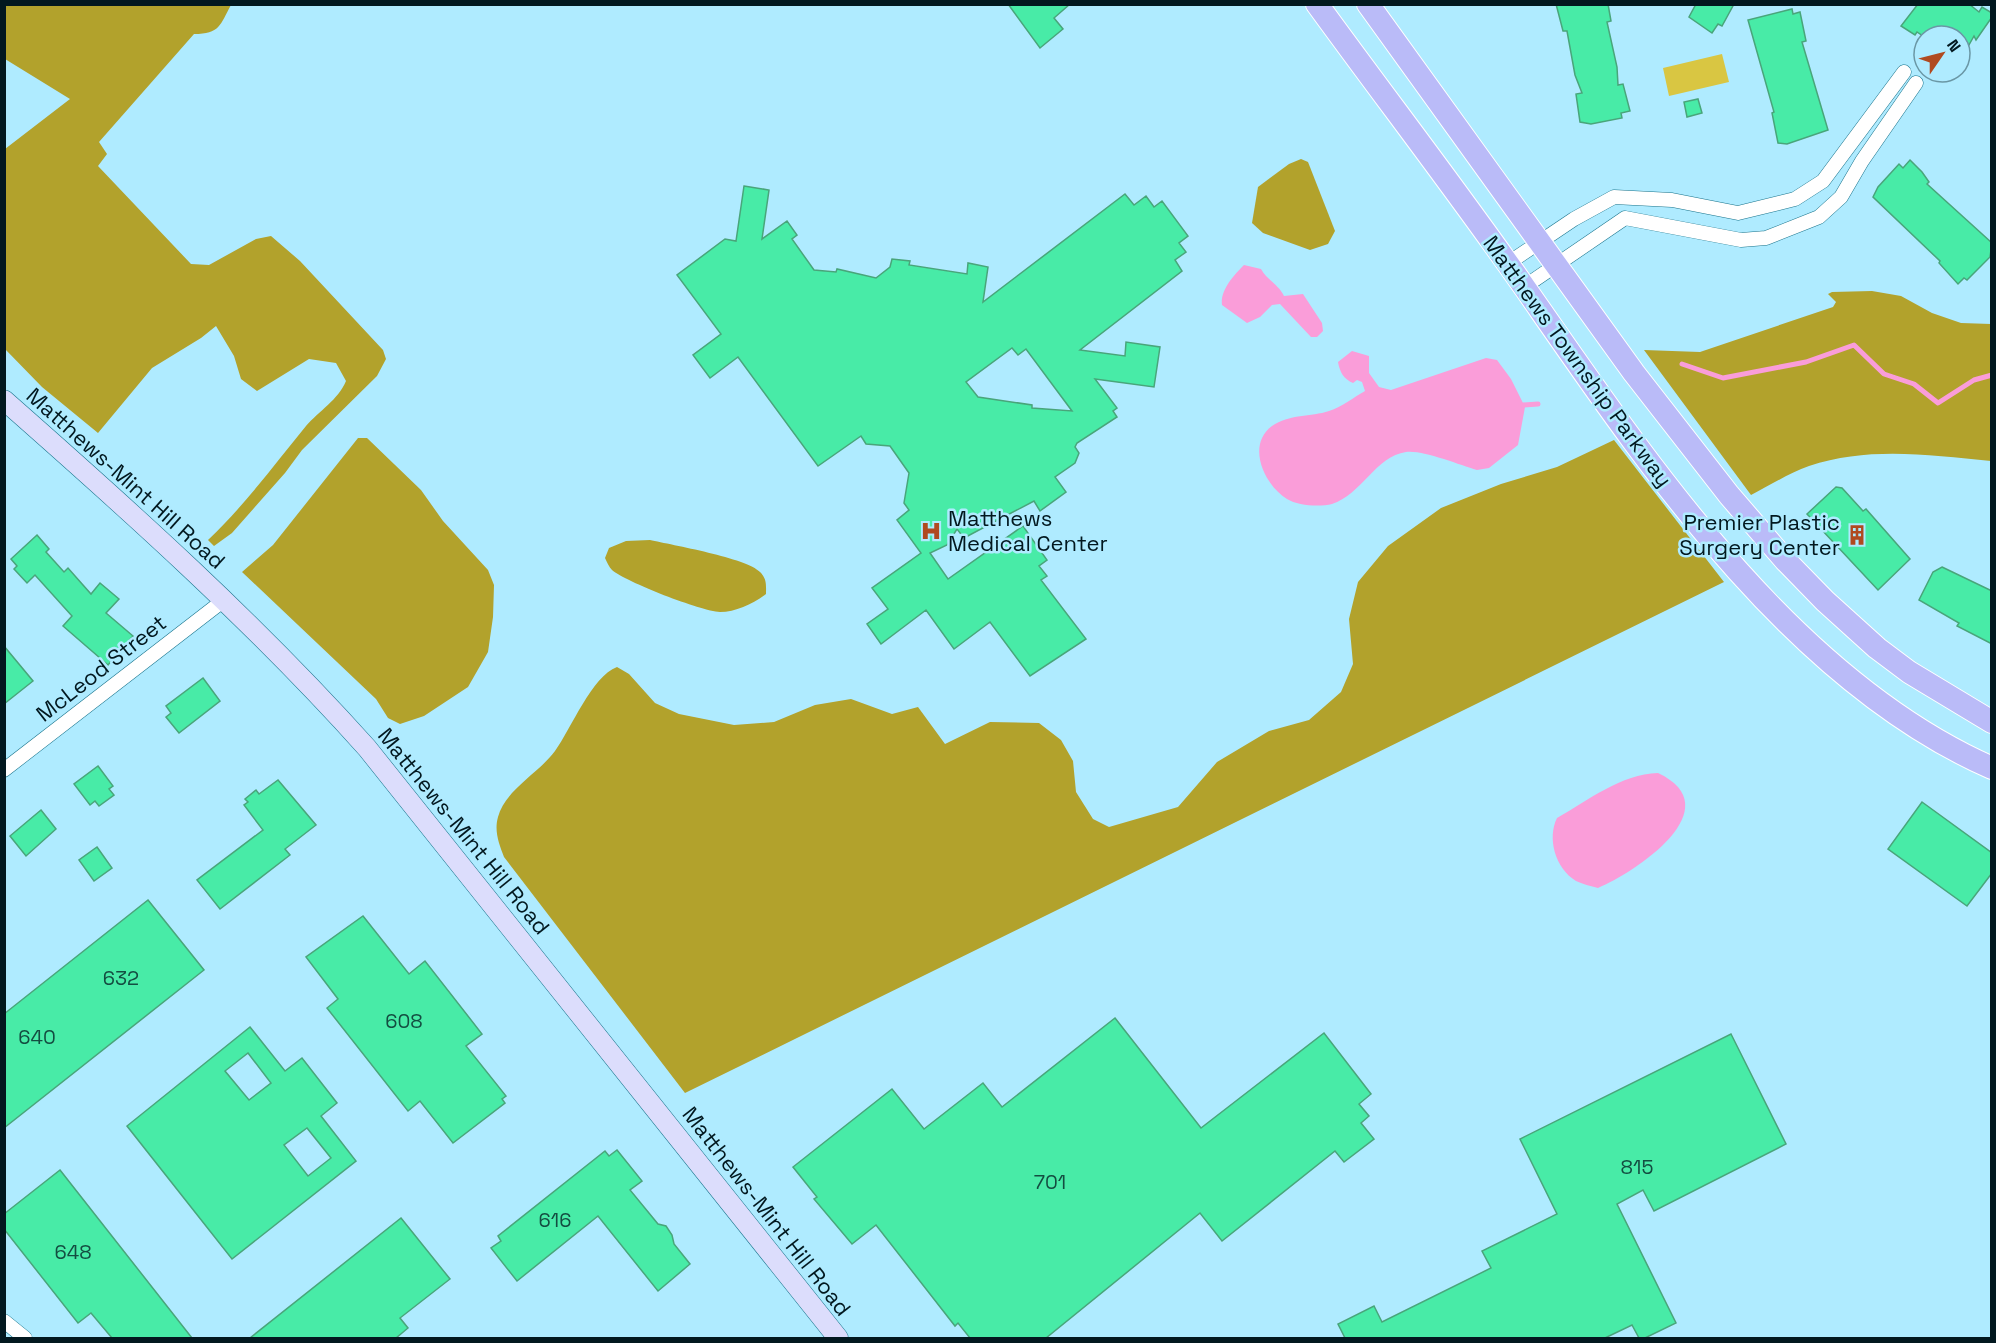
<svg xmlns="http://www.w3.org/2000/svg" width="1996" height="1343" viewBox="0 0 1996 1343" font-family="'Space Grotesk',sans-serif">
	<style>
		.green { fill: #d9c642 }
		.forest { fill: #b2a22c }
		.water { fill: #fa9dd9 }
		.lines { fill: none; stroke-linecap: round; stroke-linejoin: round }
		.stream { stroke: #fa9dd9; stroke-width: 5 }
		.building { fill: #48eba7; stroke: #49a57a; stroke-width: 1.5; fill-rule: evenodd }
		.street-casing { stroke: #19748c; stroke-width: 15 }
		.secondary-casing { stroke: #19748c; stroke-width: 21 }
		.primary-casing { stroke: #fff; stroke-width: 24 }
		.street { stroke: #fff; stroke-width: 14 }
		.secondary { stroke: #dcddfc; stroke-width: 20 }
		.primary { stroke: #babbf8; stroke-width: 22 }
		.labels { text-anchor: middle; stroke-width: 5; stroke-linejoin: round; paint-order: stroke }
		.number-label { font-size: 20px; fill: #144d41 }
		.street-label { font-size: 22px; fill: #02181f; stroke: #afebff }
		.poi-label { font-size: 22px; fill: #02181f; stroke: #afebff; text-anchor: start }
	</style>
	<rect width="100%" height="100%" fill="#afebff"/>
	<!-- green -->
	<polygon class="green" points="1722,54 1729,82 1669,96 1663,68"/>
	<!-- forest -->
	<g class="forest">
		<path d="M4,5H231C220,25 220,34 194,34L99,142L107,154L98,166L191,264L209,265L256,239L271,236L300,261L383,350L386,359L377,376L302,450L285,473L232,533L214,546L208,540C245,505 274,465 306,426C319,411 338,400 346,381L336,363L309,359L257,391L241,379L234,356L216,326L201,338L152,368L98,433L42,387L5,349V149L70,99L5,59Z"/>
		<polygon points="1301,159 1308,162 1335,231 1328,244 1310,250 1263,233 1252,223 1258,187 1289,164"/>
		<path d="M1872,291L1901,296L1932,313L1961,323L1991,324V461C1929,455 1869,446 1809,466C1789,473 1769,486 1751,495L1644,350L1700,352L1833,307L1836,302L1828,294L1832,292Z"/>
		<polygon points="358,438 367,438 421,490 443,521 488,570 494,585 493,617 488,652 468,687 424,716 400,724 388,718 376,699 242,572 273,545"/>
		<path d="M1614,440L1724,582L685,1093L504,857C499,844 494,831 498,817C505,790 539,773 555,751C571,729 592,676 617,667L629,674L655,703L679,714L734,725L774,722L815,705L851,699L892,714L918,707L945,744L990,722L1039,723L1061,740L1073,761L1076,792L1093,819L1109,827L1178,807L1217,762L1269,731L1309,720L1341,692L1353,664L1349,619L1358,582L1388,546L1441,508L1501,484L1557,467Z"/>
		<path d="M650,540C672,545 747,558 760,572C767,579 766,585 766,594C754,603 736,612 720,612C701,611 626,582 612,570C609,567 607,562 605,558L609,548L626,541Z"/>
	</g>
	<!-- water -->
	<g class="water">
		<path d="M1244,265L1261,269C1267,280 1278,284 1284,296L1303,294L1322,323L1323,331L1317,337H1311L1280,304L1272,305L1260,317L1247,323L1222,305C1220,290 1234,275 1244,265Z"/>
		<path d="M1352,351L1369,356V373L1379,387L1391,390L1486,358L1497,360L1511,379L1525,407L1518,445L1489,468L1477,470C1459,465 1424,450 1406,452C1376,456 1361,495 1332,504C1320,507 1298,506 1287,499C1264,485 1246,445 1272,426C1289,414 1311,417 1329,411C1342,407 1354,397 1365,391L1362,382L1357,380L1353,383C1344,379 1340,373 1338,362Z"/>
		<path d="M1658,773C1732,808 1636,872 1598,888C1591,886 1582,884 1576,881C1555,868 1547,838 1557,818C1589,800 1621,774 1658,773Z"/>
	</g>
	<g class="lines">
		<!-- stream -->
		<g class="stream">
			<polyline points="1682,364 1723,378 1806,362 1854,345 1884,374 1914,384 1938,403 1974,380 1992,375"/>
			<polyline points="1523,405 1538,404"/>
		</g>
	</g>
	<!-- building -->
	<g class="building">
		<polygon points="1008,4 1070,4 1054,18 1063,29 1040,48"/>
		<polygon points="1556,4 1608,4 1611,21 1607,22 1617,67 1618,85 1623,84 1630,111 1621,113 1622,118 1591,124 1580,122 1576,94 1582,93 1575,75 1567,31 1563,31"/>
		<polygon points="1696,4 1734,4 1722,26 1718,24 1712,33 1689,17"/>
		<polygon points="1918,4 1969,4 1979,12 1982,7 1992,13 1992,17 1976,40 1974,36 1960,61 1960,36 1923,36 1917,32 1915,35 1901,26"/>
		<polygon points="1792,9 1793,14 1800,12 1806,41 1802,42 1828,130 1787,144 1778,143 1772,113 1774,112 1748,20"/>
		<polygon points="1698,99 1702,113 1687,117 1684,102"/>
		<polygon points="1910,160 1922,172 1929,182 1927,184 1992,243 1990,257 1967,280 1964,278 1958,284 1939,263 1940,261 1873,197 1878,187 1899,164 1903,168"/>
		<path d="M744,186L769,190L762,239L787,221L797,235L792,239L814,270L836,272L837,269L876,278L890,267L892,259L910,261L909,265L967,274L968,263L988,267L983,302L1125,194L1134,205L1146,196L1154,207L1162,201L1188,236L1179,243L1186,252L1175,260L1182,271L1080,350L1125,356L1126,342L1160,347L1154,387L1095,379L1117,408L1113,411L1117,417L1077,443L1075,447L1079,453L1075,463L1055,477L1066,492L1040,511L1034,501L964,538L957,529L947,545L930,553L948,579L1023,526L1047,560L1039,566L1047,576L1041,580L1086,639L1030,676L990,622L954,649L926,610L881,644L867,624L888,609L872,588L921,553L897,520L909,510L904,503L909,473L890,446L866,444L861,436L818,466L738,357L710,378L693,355L721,334L677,275L725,239L736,241ZM1012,348L1018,355L1026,349L1072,411L1032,408V405L978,397L966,382Z"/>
		<polygon points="1836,487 1842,488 1863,511 1866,509 1910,559 1878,590 1807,514"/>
		<polygon points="37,535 49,549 46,552 64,572 68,568 91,594 100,583 119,599 106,613 133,636 108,665 63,626 72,616 35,575 27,583 14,569 17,566 11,559"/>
		<polygon points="1942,567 1992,591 1992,644 1957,626 1959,623 1919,600 1933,572"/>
		<polygon points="4,646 33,681 4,704"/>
		<polygon points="203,678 220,701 179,733 166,717 171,713 166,706"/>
		<polygon points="98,766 113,786 109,789 114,795 99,806 95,801 90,805 74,784"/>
		<polygon points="278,780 316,825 285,849 290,855 220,909 197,880 263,830 244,805 248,802 245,799 256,790 259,794"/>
		<polygon points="1922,802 1992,853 1992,873 1967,906 1888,849"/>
		<polygon points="41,810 56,829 26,856 10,836"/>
		<polygon points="97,847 112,868 94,881 79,860"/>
		<polygon points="148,900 204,970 4,1128 4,1014"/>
		<polygon points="363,916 409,974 425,961 482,1034 466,1046 506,1096 502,1099 505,1103 453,1143 420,1101 408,1111 327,1008 338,999 306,957"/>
		<polygon points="1115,1018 1201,1128 1324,1033 1371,1094 1359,1104 1369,1116 1361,1123 1374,1139 1344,1162 1335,1151 1222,1241 1200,1213 1046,1338 970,1338 958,1323 955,1326 876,1225 852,1244 814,1199 817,1197 793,1167 892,1089 924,1129 983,1083 1002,1107"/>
		<path d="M250,1027L285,1071L302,1058L337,1103L321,1116L356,1161L232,1259L127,1126ZM248,1053L271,1083L249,1100L225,1071ZM307,1128L331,1158L308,1176L284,1145Z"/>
		<polygon points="1731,1034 1786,1144 1654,1211 1643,1190 1617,1204 1676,1323 1645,1338 1639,1338 1632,1325 1605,1338 1345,1338 1338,1324 1374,1306 1382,1322 1491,1268 1482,1251 1557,1214 1520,1139"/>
		<polygon points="617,1150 642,1181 630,1190 658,1224 666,1226 672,1235 674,1244 690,1264 658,1291 598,1216 517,1281 491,1248 501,1241 498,1236 605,1151 609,1156"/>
		<polygon points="60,1170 192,1338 112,1338 91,1313 78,1323 4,1229 4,1214"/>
		<polygon points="401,1218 450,1279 400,1318 408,1328 396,1338 250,1338"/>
	</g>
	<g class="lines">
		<!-- street casing -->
		<g class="street-casing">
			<g id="street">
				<polyline points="1507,264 1574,219 1614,197 1672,200 1738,213 1795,199 1823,181 1904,72"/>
				<polyline points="1524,287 1625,218 1741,240 1766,238 1819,217 1841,197 1862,161 1916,83"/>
				<polyline points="4,770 224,600"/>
				<polyline points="4,1321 25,1338"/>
			</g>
		</g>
		<!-- secondary casing -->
		<g class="secondary-casing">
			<path id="secondary" d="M4,400C130,511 255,623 367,748L838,1338"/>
		</g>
		<!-- primary casing -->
		<g class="primary-casing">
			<g id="primary">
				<path d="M1317,4C1386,99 1458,192 1525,288C1646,462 1791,680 1992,768"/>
				<polyline points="1368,4 1634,373 1729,495 1785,560 1825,601 1877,648 1909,672 1992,722"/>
			</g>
		</g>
		<!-- street -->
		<use href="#street" class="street"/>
		<!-- secondary -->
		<use href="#secondary" class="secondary"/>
		<!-- primary -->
		<use href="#primary" class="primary"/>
	</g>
	<!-- icons -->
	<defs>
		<g id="hospital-bare" transform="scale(1.62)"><path d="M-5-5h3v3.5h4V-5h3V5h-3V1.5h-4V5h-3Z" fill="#b04a20" stroke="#afebff" stroke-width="2.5" paint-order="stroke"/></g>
		<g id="building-bare" transform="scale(1.62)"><path d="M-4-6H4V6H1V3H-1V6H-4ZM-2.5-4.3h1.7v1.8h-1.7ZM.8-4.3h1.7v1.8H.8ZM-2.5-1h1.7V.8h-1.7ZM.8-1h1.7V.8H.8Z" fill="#b04a20" stroke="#afebff" stroke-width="2.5" paint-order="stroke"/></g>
	</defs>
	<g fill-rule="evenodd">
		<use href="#hospital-bare" x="931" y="531"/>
		<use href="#building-bare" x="1857" y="535"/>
	</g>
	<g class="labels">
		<!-- number labels -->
		<g class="number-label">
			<text x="121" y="985">632</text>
			<text x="404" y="1028">608</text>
			<text x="37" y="1044">640</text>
			<text x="1637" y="1174">815</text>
			<text x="1050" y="1189">701</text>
			<text x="555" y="1227">616</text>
			<text x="73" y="1259">648</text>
		</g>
		<!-- street labels -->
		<g class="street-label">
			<text transform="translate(1578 361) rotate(54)" y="8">Matthews Township Parkway</text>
			<text transform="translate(126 478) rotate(42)" y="8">Matthews-Mint Hill Road</text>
			<text transform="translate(101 668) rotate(-38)" y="8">McLeod Street</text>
			<text transform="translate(464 831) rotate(51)" y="8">Matthews-Mint Hill Road</text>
			<text transform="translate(767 1211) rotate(52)" y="8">Matthews-Mint Hill Road</text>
		</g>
		<!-- poi labels -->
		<g class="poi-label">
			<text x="948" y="526">Matthews<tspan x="948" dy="25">Medical Center</tspan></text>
			<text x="1840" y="530" text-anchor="end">Premier Plastic<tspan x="1840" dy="25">Surgery Center</tspan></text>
		</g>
	</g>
	<!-- border -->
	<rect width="1996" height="1343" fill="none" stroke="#02181f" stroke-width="12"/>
	<!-- north arrow -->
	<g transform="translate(1942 54) rotate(55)"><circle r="28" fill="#afebff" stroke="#6a97a5" stroke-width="1.5"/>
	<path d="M0-4.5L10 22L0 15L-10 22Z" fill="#b04a20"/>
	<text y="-9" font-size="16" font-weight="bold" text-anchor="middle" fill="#02181f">N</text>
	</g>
</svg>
